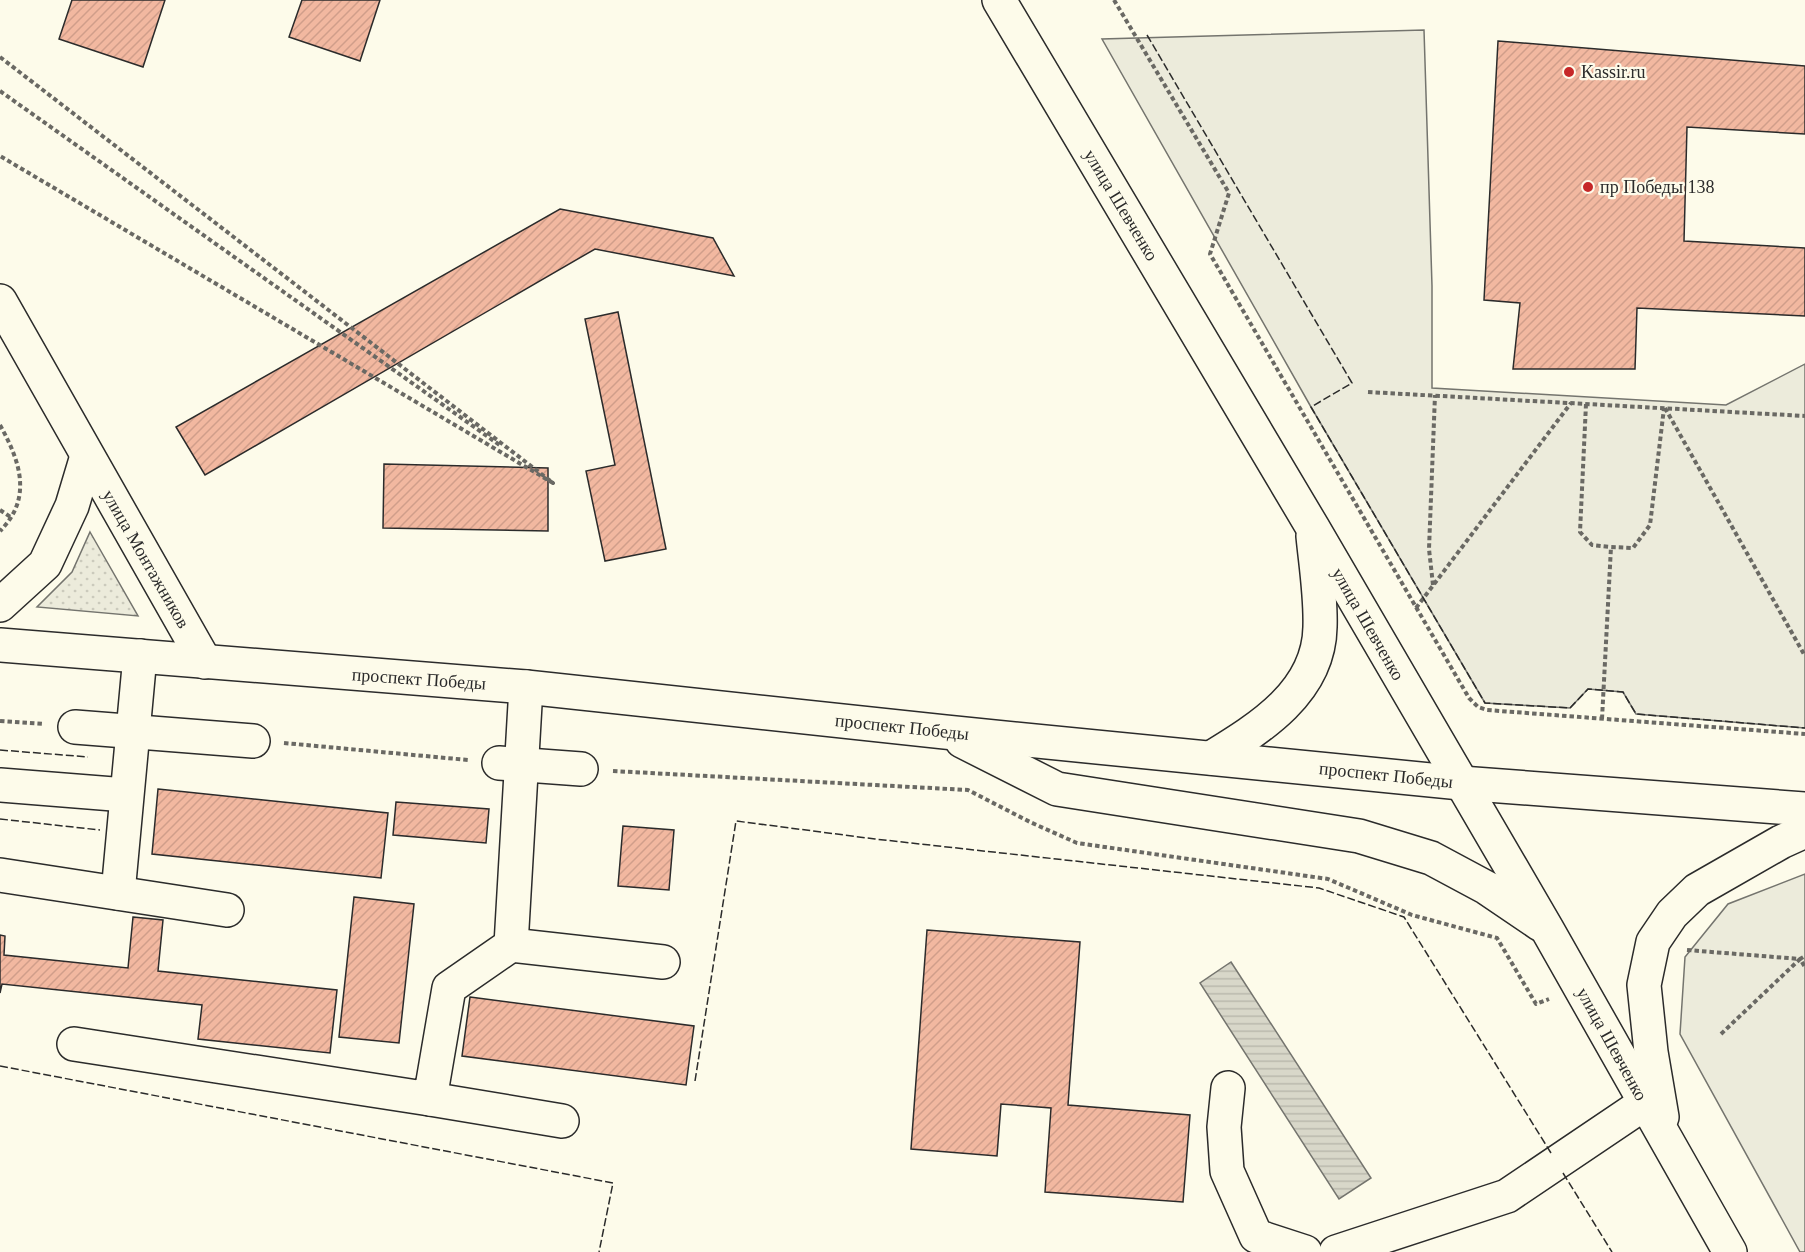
<svg xmlns="http://www.w3.org/2000/svg" width="1805" height="1252" viewBox="0 0 1805 1252" font-family="'Times New Roman',serif">
	<style>
		.grass { fill: url(#grass-dots); stroke: #74746e; stroke-width: 1.5 }
		.park { fill: #ecebdb; stroke: #74746e; stroke-width: 1.5 }
		.water { fill: url(#water-rules); stroke: #74746e; stroke-width: 1.5 }
		.building { fill: url(#building-hatch); stroke: #2b2b2b; stroke-width: 1.5 }
		.lines { fill: none; stroke-linecap: round; stroke-linejoin: round }
		.minor-casing { stroke: #2b2b2b; stroke-width: 36 }
		.major-casing { stroke: #2b2b2b; stroke-width: 36 }
		.path { stroke: #6a6964; stroke-width: 4; stroke-dasharray: 4.5 3; stroke-linecap: butt }
		.minor { stroke: #fdfbea; stroke-width: 33 }
		.major { stroke: #fdfbea; stroke-width: 33 }
		.fence { stroke: #2b2b2b; stroke-width: 1.5; stroke-dasharray: 8 3; stroke-linecap: butt }
		.poi-dot { fill: #c62828; stroke: #fdfbea; stroke-width: 2 }
		.labels { text-anchor: middle; stroke-width: 4.5; stroke-linejoin: round; paint-order: stroke }
		.poi-label { font-size: 18px; fill: #2b2b2b; stroke: #fdfbea; text-anchor: start }
		.street-label { font-size: 18px; fill: #2b2b2b; stroke: #fdfbea }
	</style>
	<defs>
		<pattern id="grass-dots" width="8" height="8" patternUnits="userSpaceOnUse" patternTransform="scale(1.5)"><rect width="8" height="8" fill="#ecebdb"/><path d="M2 2h.1M6 6h.1" fill="none" stroke="#cbcabc" stroke-width="1.8" stroke-linecap="round"/></pattern>
		<pattern id="water-rules" width="6" height="5" patternUnits="userSpaceOnUse" patternTransform="scale(1.5)"><rect width="6" height="5" fill="#d8d7c9"/><path d="M0 2.5h6" fill="none" stroke="#bab9ad"/></pattern>
		<pattern id="building-hatch" width="6" height="6" patternUnits="userSpaceOnUse" patternTransform="scale(1.5)"><rect width="6" height="6" fill="#f2b8a0"/><path d="M-1 1l2-2M0 6l6-6M5 7l2-2" fill="none" stroke="#d09e8a"/></pattern>
	</defs>
	<rect width="100%" height="100%" fill="#fdfbea"/>
	<!-- grass -->
	<polygon class="grass" points="90,532 138,616 37,607 72,572"/>
	<!-- park -->
	<g class="park">
		<polygon points="1424,30 1432,286 1432,388 1726,405 1805,364 1805,728 1636,714 1623,692 1588,689 1570,708 1485,703 1311,407 1102,39"/>
		<polygon points="1805,874 1805,1252 1800,1252 1680,1034 1685,957 1728,904"/>
	</g>
	<!-- water -->
	<polygon class="water" points="1231,962 1371,1178 1339,1199 1200,983"/>
	<!-- building -->
	<g class="building">
		<polygon points="72,0 165,0 143,67 59,39"/>
		<polygon points="302,0 380,0 360,61 289,37"/>
		<polygon points="1498,41 1805,66 1805,134 1687,127 1684,241 1805,248 1805,316 1637,308 1635,369 1513,369 1520,303 1484,300"/>
		<polygon points="560,209 713,238 734,276 595,249 205,475 176,427"/>
		<polygon points="618,312 666,549 605,561 586,471 615,465 585,319"/>
		<polygon points="384,464 548,468 548,531 383,528"/>
		<polygon points="158,789 388,813 381,878 152,854"/>
		<polygon points="396,802 489,809 486,843 393,835"/>
		<polygon points="623,826 674,830 669,890 618,886"/>
		<polygon points="354,897 414,904 399,1043 339,1037"/>
		<polygon points="133,917 163,920 158,971 337,990 330,1053 198,1039 202,1005 2,984 0,993 0,935 5,936 4,955 128,968"/>
		<polygon points="927,930 1080,942 1068,1105 1190,1115 1183,1202 1045,1192 1051,1108 1001,1104 997,1156 911,1149"/>
		<polygon points="470,997 694,1026 686,1085 462,1056"/>
	</g>
	<g class="lines">
		<!-- minor casing -->
		<g class="minor-casing">
			<g id="minor">
				<polyline points="75,727 253,741"/>
				<polyline points="499,763 581,769"/>
				<polyline points="0,785 126,795"/>
				<polyline points="0,875 227,910"/>
				<polyline points="118,893 140,656"/>
				<polyline points="511,945 663,962"/>
				<polyline points="74,1044 430,1099 449,988 511,945 526,687"/>
				<polyline points="1228,1088 1224,1127 1227,1171 1256,1236 1305,1252"/>
				<polyline points="430,1099 562,1121"/>
				<polyline points="1336,1252 1507,1196 1645,1103"/>
			</g>
		</g>
		<!-- major casing -->
		<g class="major-casing">
			<g id="major">
				<polyline points="999,0 1313,528 1547,929 1730,1252"/>
				<polyline points="0,301 205,662"/>
				<polyline points="0,605 45,564 72,506 87,456"/>
				<polyline points="0,645 526,687 945,732 1461,783 1805,809"/>
				<polyline points="962,741 1057,789 1359,836 1431,858 1487,888 1540,924"/>
				<path d="M1211,758C1260,728 1319,692 1320,627C1321,597 1316,566 1313,536"/>
				<polyline points="1662,1117 1651,1052 1644,985 1653,942 1672,914 1697,890 1781,842 1805,831"/>
			</g>
		</g>
		<!-- path -->
		<g class="path">
			<polyline points="1114,0 1229,193 1210,254 1469,698 1478,707 1487,710 1805,734"/>
			<polyline points="0,57 553,483 0,156"/>
			<polyline points="0,91 501,446"/>
			<polyline points="1368,392 1805,416"/>
			<polyline points="1586,404 1580,532 1592,545 1611,547"/>
			<polyline points="1665,408 1805,656"/>
			<path d="M0,425C20,461 33,498 0,531"/>
			<polyline points="0,510 12,518"/>
			<polyline points="1433,585 1429,549 1435,395"/>
			<polyline points="1416,608 1571,403"/>
			<polyline points="1602,719 1611,547 1633,548 1650,525 1664,408"/>
			<polyline points="0,721 44,724"/>
			<polyline points="284,743 468,760"/>
			<polyline points="613,771 968,790 1030,822 1077,843 1328,879 1412,915 1497,938 1536,1004 1549,999"/>
			<polyline points="1687,950 1800,959 1805,956"/>
			<polyline points="1721,1034 1800,959 1805,967"/>
		</g>
		<!-- minor -->
		<use href="#minor" class="minor"/>
		<!-- major -->
		<use href="#major" class="major"/>
		<!-- fence -->
		<g class="fence">
			<polyline points="1147,35 1352,383 1311,407 1485,703 1570,708 1588,689 1623,692 1636,714 1805,728"/>
			<polyline points="0,750 88,757"/>
			<polyline points="0,819 100,830"/>
			<polyline points="0,1066 613,1183 599,1252"/>
			<polyline points="695,1081 736,821 875,839 1319,888 1404,917 1551,1153"/>
			<polyline points="1563,1173 1612,1252"/>
		</g>
	</g>
	<!-- markers -->
	<g class="poi-dot">
		<circle cx="1569" cy="72" r="6"/>
		<circle cx="1588" cy="187" r="6"/>
	</g>
	<g class="labels">
		<!-- poi labels -->
		<g class="poi-label">
			<text x="1581" y="78">Kassir.ru</text>
			<text x="1600" y="193">пр Победы 138</text>
		</g>
		<!-- street labels -->
		<g class="street-label">
			<text transform="translate(1121 205) rotate(59)" y="6">улица Шевченко</text>
			<text transform="translate(146 559) rotate(60)" y="6">улица Монтажников</text>
			<text transform="translate(1368 624) rotate(60)" y="6">улица Шевченко</text>
			<text transform="translate(419 679) rotate(4)" y="6">проспект Победы</text>
			<text transform="translate(902 727) rotate(6)" y="6">проспект Победы</text>
			<text transform="translate(1386 775) rotate(6)" y="6">проспект Победы</text>
			<text transform="translate(1612 1044) rotate(61)" y="6">улица Шевченко</text>
		</g>
	</g>
</svg>
